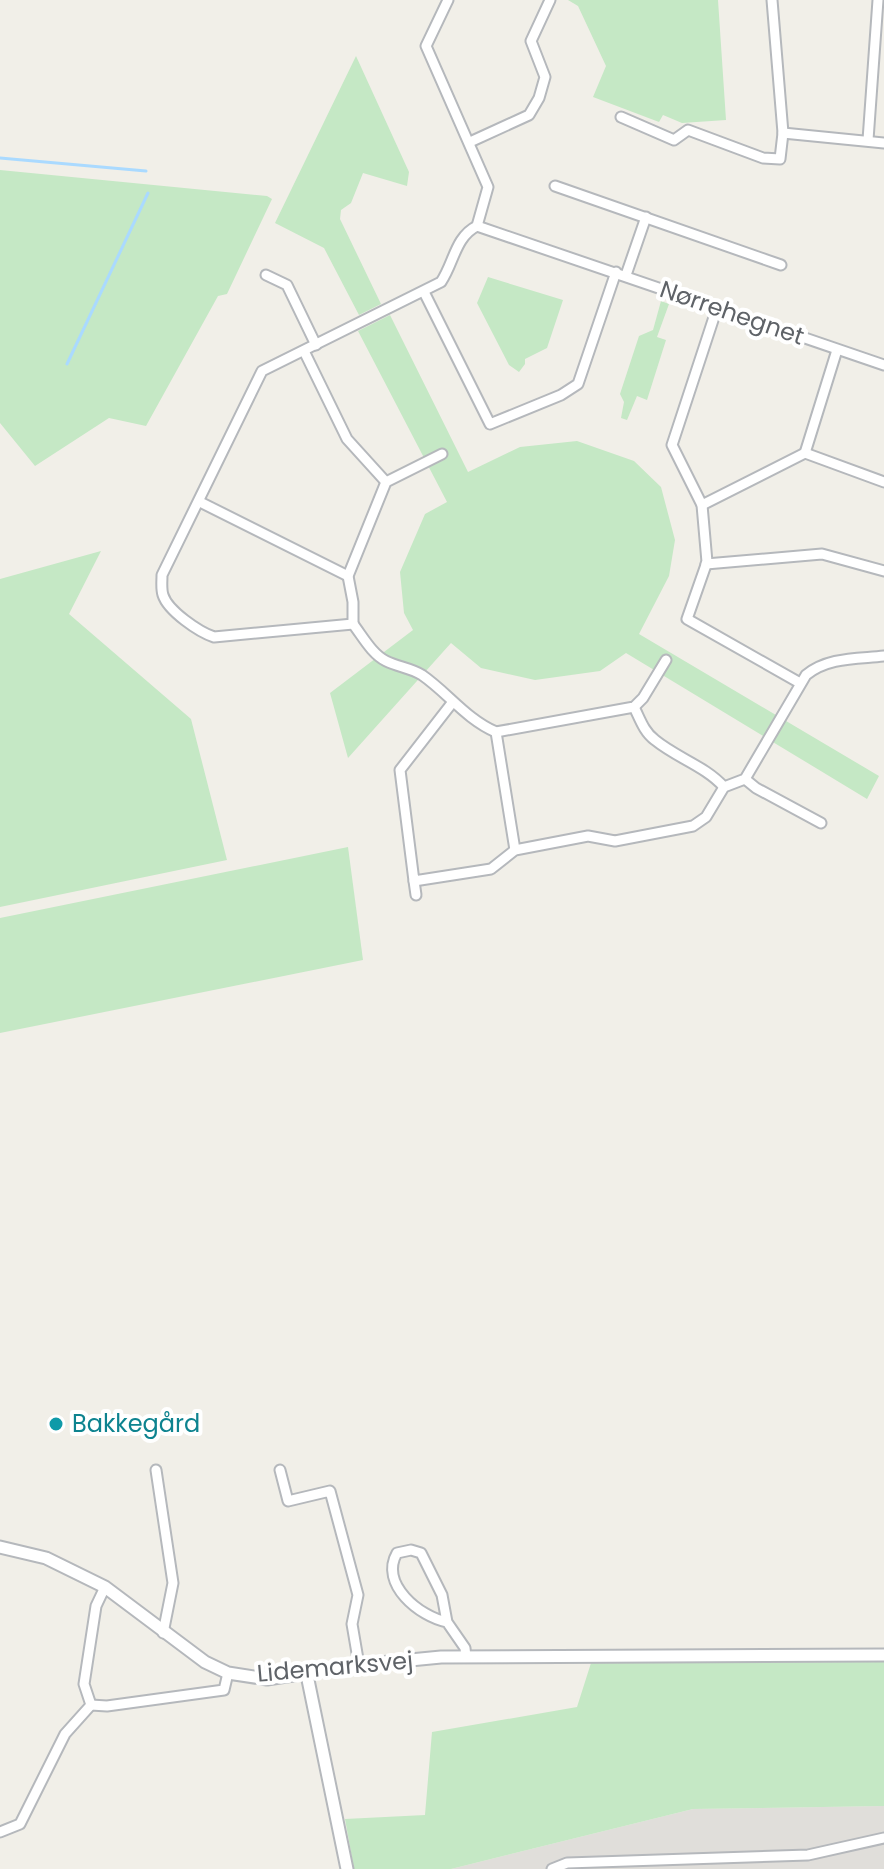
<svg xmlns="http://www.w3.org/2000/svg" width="884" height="1869" viewBox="0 0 884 1869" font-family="Poppins,sans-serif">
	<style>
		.industrial { fill: #e0deda }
		.green { fill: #c5e8c5 }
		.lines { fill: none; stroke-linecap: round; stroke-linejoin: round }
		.stream { stroke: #aadaff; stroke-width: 3 }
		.minor-casing { stroke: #b5b8bc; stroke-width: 13 }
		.tertiary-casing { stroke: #b5b8bc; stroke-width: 15 }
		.minor { stroke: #fff; stroke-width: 9 }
		.tertiary { stroke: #fff; stroke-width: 11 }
		.culture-dot { fill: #0f9aa8; stroke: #fff; stroke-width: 3 }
		.labels { text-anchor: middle; stroke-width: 8; stroke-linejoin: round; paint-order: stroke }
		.street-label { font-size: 24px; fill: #5f6368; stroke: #fff }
		.culture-label { font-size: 24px; fill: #0d838f; stroke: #fff; text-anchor: start }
	</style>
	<rect width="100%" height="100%" fill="#f1efe8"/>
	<!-- industrial -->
	<polygon class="industrial" points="884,1806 884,1869 451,1869 693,1809"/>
	<!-- green -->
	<g class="green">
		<polygon points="568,0 718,0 726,120 682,123 663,115 659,122 593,97 606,66 578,6"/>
		<polygon points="356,56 409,172 407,186 363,173 351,203 341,210 340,219 381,304 359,315 324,248 275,223"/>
		<polygon points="0,170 267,196 272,199 227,294 218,296 146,426 109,418 35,466 0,423"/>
		<polygon points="488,277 563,300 547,348 525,359 525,364 519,372 509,365 477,303"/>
		<polygon points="661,301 669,304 657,337 666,340 647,400 637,396 627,420 621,418 624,402 620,394 639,336 653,330"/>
		<polygon points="390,315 468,472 520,447 577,441 634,461 661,487 675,540 669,576 639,634 879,776 867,799 626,653 600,671 535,680 481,668 451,643 348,758 330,693 413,630 404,613 400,572 425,514 447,502 358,331"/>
		<polygon points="101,551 69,614 191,719 227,860 0,907 0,579"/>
		<polygon points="348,847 363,960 0,1033 0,918"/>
		<polygon points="884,1662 884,1806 693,1809 451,1869 354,1869 345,1819 425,1815 432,1732 577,1707 591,1663"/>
	</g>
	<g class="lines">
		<!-- stream -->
		<g class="stream">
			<polyline points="0,158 146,171"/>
			<polyline points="67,364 148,193"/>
		</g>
		<!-- minor casing -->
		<g class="minor-casing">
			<g id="minor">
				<polyline points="448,0 426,46 488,187 477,226"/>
				<polyline points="772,0 783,133"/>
				<polyline points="621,117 674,140 688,130 763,158 780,159 783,133 884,143"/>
				<polyline points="868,140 878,0"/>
				<polyline points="470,142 529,115 539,98 545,77 531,41 550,0"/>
				<polyline points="555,186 781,265"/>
				<polyline points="477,226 884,365"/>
				<polyline points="266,275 287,285 316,345"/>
				<polyline points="626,275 646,217"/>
				<polyline points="424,292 490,424 561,395 578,384 616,272"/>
				<polyline points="717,308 672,445 702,505 707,562 687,619 800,683"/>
				<polyline points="304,351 347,439 386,482"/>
				<polyline points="805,453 837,350"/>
				<polyline points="200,502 348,576"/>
				<polyline points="702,505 805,453 884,482"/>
				<polyline points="706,564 822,554 884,571"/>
				<path d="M353,624L214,637C199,632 168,611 163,595C161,589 162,582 162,575L262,371L441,282C454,263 455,237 477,226"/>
				<path d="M353,624C363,637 372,654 386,661C398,667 411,668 422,675C448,693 466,719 496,732L634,707L643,698L666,660"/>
				<polyline points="353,624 353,602 348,576 386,482 442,454"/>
				<path d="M452,703L400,770L414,881L491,869L515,850L588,836L615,841L693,826L706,817L724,787L745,779L806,675C828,657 857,659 884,656"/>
				<path d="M634,707C640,719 644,732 655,740C677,758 705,766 724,787"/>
				<polyline points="496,732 515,850"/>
				<polyline points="745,779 756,788 821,823"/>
				<polyline points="414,881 416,895"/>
				<polyline points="156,1470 173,1583 163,1633"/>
				<polyline points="280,1470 288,1501 330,1491 358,1595 352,1624 359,1665"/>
				<path d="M447,1622C420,1617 379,1584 397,1553L411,1550L421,1553L442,1595L447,1622L465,1648L466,1657"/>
				<polyline points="91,1705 107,1706 224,1690 228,1673"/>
				<polyline points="0,1832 20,1824 65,1734 91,1705 84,1684 96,1606 105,1587"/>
				<polyline points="552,1869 567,1863 808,1855 884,1838"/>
			</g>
		</g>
		<!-- tertiary casing -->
		<g class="tertiary-casing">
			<g id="tertiary">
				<polyline points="0,1547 46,1558 105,1587 205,1662 228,1673 267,1679 359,1665 441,1657 884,1655"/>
				<polyline points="307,1675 347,1869"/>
			</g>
		</g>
		<!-- minor -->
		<use href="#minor" class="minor"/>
		<!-- tertiary -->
		<use href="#tertiary" class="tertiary"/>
	</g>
	<!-- markers -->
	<circle class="culture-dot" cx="56" cy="1424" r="8"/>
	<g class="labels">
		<!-- street labels -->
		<g class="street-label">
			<text transform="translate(732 313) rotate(19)" y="8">Nørrehegnet</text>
			<text transform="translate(335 1667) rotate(-5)" y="8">Lidemarksvej</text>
		</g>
		<!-- culture labels -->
		<g class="culture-label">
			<text x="72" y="1432">Bakkegård</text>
		</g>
	</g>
</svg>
